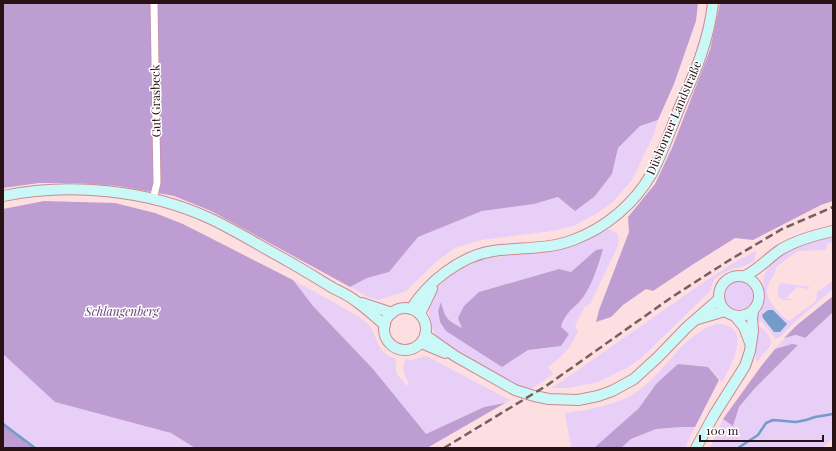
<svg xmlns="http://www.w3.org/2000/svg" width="836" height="451" viewBox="0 0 836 451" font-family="'Playfair Display',serif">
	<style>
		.green { fill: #e7cff7; fill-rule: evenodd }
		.forest { fill: #be9dd2 }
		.water { fill: #739ccb }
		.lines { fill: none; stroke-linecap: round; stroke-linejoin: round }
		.stream { stroke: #739ccb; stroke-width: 2.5 }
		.street-casing { stroke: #cd8890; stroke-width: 8 }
		.secondary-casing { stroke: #cd8890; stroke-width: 12 }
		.street { stroke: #fff; stroke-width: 7 }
		.secondary { stroke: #c9f8f7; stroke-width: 10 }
		.rail { stroke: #795e60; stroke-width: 2.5; stroke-dasharray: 8 4; stroke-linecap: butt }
		.labels { text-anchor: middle; stroke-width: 3; stroke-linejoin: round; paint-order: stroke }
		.street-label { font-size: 12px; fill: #2a1114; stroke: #fff }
		.park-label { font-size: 12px; font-style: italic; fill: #673d7e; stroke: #fff }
	</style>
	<rect width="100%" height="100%" fill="#fedfe1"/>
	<!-- green -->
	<g class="green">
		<polygon points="658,120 654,134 632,180 613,202 596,214 573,226 552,231 481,240 455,248 437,261 406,291 391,296 378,300 368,297 350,287 367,278 389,272 418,237 482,211 534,204 558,197 595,196 612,174 618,148 640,126"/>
		<path d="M607,229C618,232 620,235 618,246L590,304L584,308L575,326L578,331C569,351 565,353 548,367L553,374L530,390C505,381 482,366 460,353C454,349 443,346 439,340C435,335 431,327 430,321C427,307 431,295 440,285C476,247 517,260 562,249C578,245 593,237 607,229ZM559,269L571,272L583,298L564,317L561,327V346L528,350L502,367L440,322L438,311L441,303C446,319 449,321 463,329L479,292Z"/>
		<path d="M833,237V243H828L826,250L798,251L776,267C775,276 774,274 770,281C760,297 778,312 789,321L816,301L817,292L833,281V289L798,319L779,338H775L762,322L757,321C758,315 763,307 764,301C765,291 761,281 766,271C777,250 812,241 833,237Z"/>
		<polygon points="756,251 754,261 745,266 732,269 718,276 714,280 710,291 693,308 640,359 627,368 598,382 568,388 552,388 704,282 735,262"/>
		<path d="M293,280C311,290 329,299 347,310C354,314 362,318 368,324C379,336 374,352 396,359V373L407,386L409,383C404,375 401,368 406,359L411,360L426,356L510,400L505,403L483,407L426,434L373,369L313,306Z"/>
		<circle cx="739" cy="297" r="16"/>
		<path d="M780,283L810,287L808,289L797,287L786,298L793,300C778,302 775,295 780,283Z"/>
		<path d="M833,312V438L822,448H710L723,419L733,426L739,407L792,344L775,349C785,337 789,333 805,338Z"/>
		<path d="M716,324C754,324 732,365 722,382L708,367L656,384L639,408L594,448H571L565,413C588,410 618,405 638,391C666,371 683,334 716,324Z"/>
		<path d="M756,326C765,327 769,335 771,342L770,346L757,362C753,351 757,338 756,326Z"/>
		<polygon points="3,354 55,402 171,433 194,448 33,448 3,422"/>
		<polygon points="682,427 695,427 685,448 621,448 631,439 656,429"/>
	</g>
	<!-- forest -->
	<g class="forest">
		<polygon points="3,3 698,3 696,21 674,84 658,120 640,126 618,148 612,174 595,196 575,211 558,197 534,204 482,211 418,237 389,272 367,278 350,287 211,211 174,196 118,186 77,183 39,183 3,188"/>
		<polygon points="720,3 833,3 833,201 821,205 753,240 735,238 692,265 653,291 646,289 623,305 611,317 596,322 599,310 629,232 628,217 655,184 672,148 710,50"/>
		<polygon points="44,201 115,203 155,213 183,224 293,280 313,306 373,369 426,434 484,407 505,403 427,448 195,448 171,433 55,402 3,354 3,209"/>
		<path d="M603,249C598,266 593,282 584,296C575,309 566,310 561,327L569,334L561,346L528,350L502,367L446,331L440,322L438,311L441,302C445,318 448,321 462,328L458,318L464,306L479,292L559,269L571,272L596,250Z"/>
		<polygon points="833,296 833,312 805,338 796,335 784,338 797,325"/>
		<polygon points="792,344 798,345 755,388 739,407 733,426 723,419 762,365 775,349"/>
		<polygon points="678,364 708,367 719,380 695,427 682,427 656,429 631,439 621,448 594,448 639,408 656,384"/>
		<polygon points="3,422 33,448 3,448"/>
	</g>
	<!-- water -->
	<polygon class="water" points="768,310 773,310 787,324 780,332 774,332 763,318 762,315"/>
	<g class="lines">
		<!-- stream -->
		<g class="stream">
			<polyline points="3,424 35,448"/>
			<polyline points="738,448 758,435 766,423 773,420 796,422 806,420 815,417 833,414"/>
		</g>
		<!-- street casing -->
		<g class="street-casing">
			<polyline id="street" points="153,199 157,183 154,3"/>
		</g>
		<!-- secondary casing -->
		<g class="secondary-casing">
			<g id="secondary">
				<path d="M3,196C69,182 148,190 209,218C235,230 260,246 286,260C302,269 318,279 333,288C341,292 350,296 357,302C367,309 375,317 385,325"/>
				<circle cx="739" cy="296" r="20"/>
				<path d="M745,276C759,269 767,259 780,250C796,240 815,235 833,231"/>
				<polyline points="362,303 392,313"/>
				<circle cx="405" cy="329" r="21"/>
				<path d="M411,309C428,282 460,256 493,251C520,247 547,250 573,240C606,228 635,203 652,173C663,152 671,129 680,106C695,73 709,40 713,3"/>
				<polyline points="420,314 432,289"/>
				<polyline points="735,316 744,327 750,343"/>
				<polyline points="698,319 725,311"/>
				<polyline points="425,335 455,356 515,390 534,396 549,399 578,400 598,396 612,391 634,379 658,357 687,327 719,299"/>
				<polyline points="421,343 445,353"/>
				<polyline points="696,448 714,415 745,366 750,351 753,331 752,318 753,312"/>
			</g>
		</g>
		<!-- street -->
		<use href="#street" class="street"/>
		<!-- secondary -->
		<use href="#secondary" class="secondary"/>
		<!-- rail -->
		<polyline class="rail" points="444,448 546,386 672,297 728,261 782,229 833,207"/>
	</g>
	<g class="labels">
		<!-- street labels -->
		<g class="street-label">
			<text transform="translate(156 101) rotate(-91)" y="4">Gut Grasbeck</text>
			<text transform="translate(674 118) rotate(-67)" y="4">Düshorner Landstraße</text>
		</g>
		<!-- park labels -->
		<g class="park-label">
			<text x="122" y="316">Schlangenberg</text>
		</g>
	</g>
	<!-- border -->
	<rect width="836" height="451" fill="none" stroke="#2a1114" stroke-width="8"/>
	<!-- scale -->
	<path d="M700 435v6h123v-6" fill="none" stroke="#2a1114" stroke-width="2"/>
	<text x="706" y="435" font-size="12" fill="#2a1114" stroke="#ffffff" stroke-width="3" paint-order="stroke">100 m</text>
</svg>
